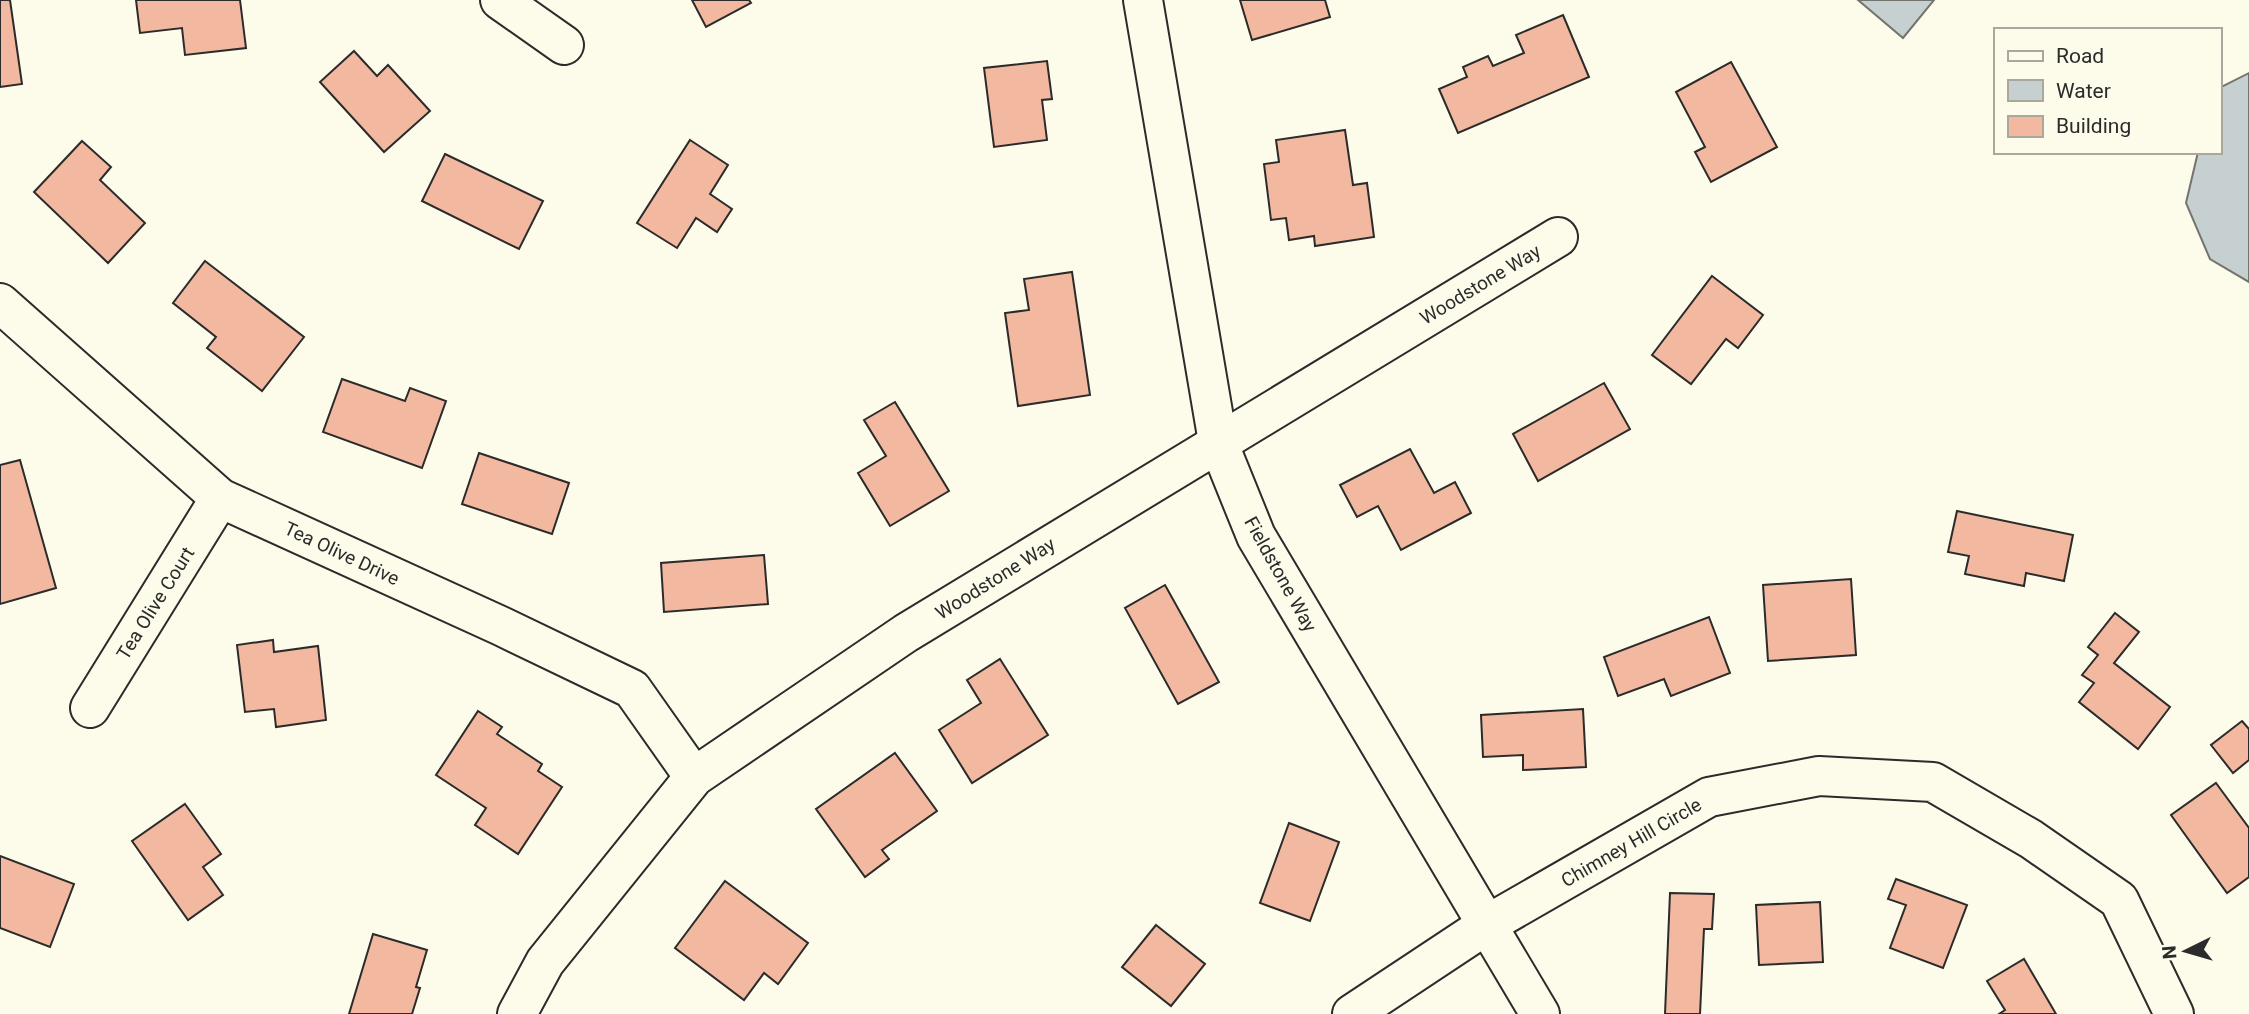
<svg xmlns="http://www.w3.org/2000/svg" width="2249" height="1014" viewBox="0 0 2249 1014" font-family="Roboto,sans-serif">
	<style>
		.water { fill: #c7d0d0; stroke: #74746e; stroke-width: 2 }
		.building { fill: #f2b8a0; stroke: #2b2b2b; stroke-width: 2 }
		.lines { fill: none; stroke-linecap: round; stroke-linejoin: round }
		.minor-casing { stroke: #2b2b2b; stroke-width: 42 }
		.minor { stroke: #fdfbea; stroke-width: 38 }
		.labels { text-anchor: middle; stroke-width: 5; stroke-linejoin: round; paint-order: stroke }
		.street-label { font-size: 19px; fill: #2b2b2b; stroke: #fdfbea }
	</style>
	<rect width="100%" height="100%" fill="#fdfbea"/>
	<!-- water -->
	<g class="water">
		<polygon points="1858,0 1934,0 1903,38"/>
		<polygon points="2249,73 2249,282 2210,259 2186,203 2198,152 2219,152 2219,88"/>
	</g>
	<!-- building -->
	<g class="building">
		<polygon points="0,0 10,0 22,84 0,87"/>
		<polygon points="136,0 240,0 246,48 185,55 182,28 140,33"/>
		<polygon points="692,0 749,0 751,3 706,27"/>
		<polygon points="1240,0 1325,0 1330,17 1252,40"/>
		<polygon points="1563,15 1589,77 1458,133 1439,89 1467,77 1463,67 1488,56 1493,66 1524,53 1516,35"/>
		<polygon points="354,51 377,76 388,65 430,111 384,152 320,82"/>
		<polygon points="1047,61 1052,99 1042,100 1047,140 994,147 984,68"/>
		<polygon points="1731,62 1777,147 1711,182 1695,152 1705,147 1676,92"/>
		<polygon points="1345,130 1353,185 1367,183 1374,237 1315,246 1314,236 1289,240 1286,218 1271,220 1264,164 1279,162 1276,140"/>
		<polygon points="690,140 728,165 710,194 732,209 717,232 696,218 677,248 637,223"/>
		<polygon points="82,141 111,167 100,180 145,223 108,263 34,192"/>
		<polygon points="445,154 543,201 519,249 422,201"/>
		<polygon points="205,261 304,337 262,391 207,348 216,337 173,303"/>
		<polygon points="1072,272 1090,395 1018,406 1005,313 1029,310 1024,279"/>
		<polygon points="1712,276 1763,315 1738,348 1726,339 1691,384 1652,355"/>
		<polygon points="342,379 405,401 410,388 446,401 422,468 323,432"/>
		<polygon points="1604,383 1630,429 1538,481 1513,434"/>
		<polygon points="895,402 949,491 890,526 858,473 886,456 864,420"/>
		<polygon points="1410,449 1434,493 1455,482 1471,513 1401,550 1378,506 1357,517 1340,485"/>
		<polygon points="479,453 569,483 552,534 462,504"/>
		<polygon points="20,460 56,588 0,604 0,465"/>
		<polygon points="1957,511 2073,535 2064,581 2026,573 2024,586 1965,574 1969,556 1948,552"/>
		<polygon points="764,555 768,604 664,612 661,563"/>
		<polygon points="1851,579 1856,655 1768,661 1763,585"/>
		<polygon points="1165,585 1219,682 1178,704 1125,608"/>
		<polygon points="2115,613 2139,632 2114,663 2170,707 2138,749 2079,702 2094,683 2082,675 2098,655 2088,647"/>
		<polygon points="1709,617 1730,673 1671,696 1664,679 1618,696 1604,657"/>
		<polygon points="273,640 274,652 318,646 326,720 276,727 274,709 245,712 237,645"/>
		<polygon points="1000,659 1048,735 972,783 939,730 981,703 967,680"/>
		<polygon points="1583,709 1586,767 1523,770 1523,755 1483,757 1481,715"/>
		<polygon points="478,711 502,727 497,734 542,764 538,771 562,787 518,854 475,825 486,808 436,775"/>
		<polygon points="2242,721 2249,729 2249,760 2233,773 2211,745"/>
		<polygon points="895,753 937,811 882,850 889,859 865,877 816,809"/>
		<polygon points="2216,783 2249,828 2249,877 2227,893 2171,815"/>
		<polygon points="185,804 221,854 203,867 223,895 188,920 132,841"/>
		<polygon points="1289,823 1339,842 1310,921 1260,903"/>
		<polygon points="0,856 74,884 50,947 0,928"/>
		<polygon points="1896,879 1967,905 1943,968 1890,948 1906,905 1888,899"/>
		<polygon points="725,881 808,943 778,984 764,973 744,1000 675,948"/>
		<polygon points="1670,893 1714,894 1712,929 1704,929 1700,1014 1665,1014"/>
		<polygon points="1820,902 1823,962 1759,965 1756,905"/>
		<polygon points="1156,925 1205,964 1171,1006 1122,967"/>
		<polygon points="373,934 427,950 416,987 420,988 412,1014 349,1014"/>
		<polygon points="2024,959 2056,1014 1999,1014 2005,1010 1987,981"/>
	</g>
	<g class="lines">
		<!-- minor casing -->
		<g class="minor-casing">
			<g id="minor">
				<polyline points="500,0 564,45"/>
				<polyline points="1143,0 1218,442 1256,536 1540,1014"/>
				<polyline points="0,303 220,498 501,626 632,689 694,777"/>
				<polyline points="90,708 220,498"/>
				<polyline points="517,1014 545,962 694,777 906,633 1558,237"/>
				<polyline points="1352,1014 1488,924 1709,797 1819,776 1933,782 2031,839 2119,900 2174,1014"/>
			</g>
		</g>
		<!-- minor -->
		<use href="#minor" class="minor"/>
	</g>
	<g class="labels">
		<!-- street labels -->
		<g class="street-label">
			<text transform="translate(1480 284) rotate(-31)" y="7">Woodstone Way</text>
			<text transform="translate(342 553) rotate(25)" y="7">Tea Olive Drive</text>
			<text transform="translate(1281 574) rotate(61)" y="7">Fieldstone Way</text>
			<text transform="translate(995 578) rotate(-32)" y="7">Woodstone Way</text>
			<text transform="translate(155 603) rotate(-58)" y="7">Tea Olive Court</text>
			<text transform="translate(1631 842) rotate(-30)" y="7">Chimney Hill Circle</text>
		</g>
	</g>
	<!-- legend -->
	<rect x="1994" y="28" width="228" height="126" fill="#fdfbea" stroke="#a9a89e" stroke-width="2"/>
	<rect x="2008" y="51" width="35" height="10" fill="#fdfbea" stroke="#a9a89e" stroke-width="2"/>
	<text x="2056" y="63" font-size="21" fill="#2b2b2b">Road</text>
	<rect x="2008" y="80" width="35" height="21" fill="#c7d0d0" stroke="#a9a89e" stroke-width="2"/>
	<text x="2056" y="98" font-size="21" fill="#2b2b2b">Water</text>
	<rect x="2008" y="116" width="35" height="21" fill="#f2b8a0" stroke="#a9a89e" stroke-width="2"/>
	<text x="2056" y="133" font-size="21" fill="#2b2b2b">Building</text>
	<!-- north arrow -->
	<g transform="translate(2186 951) rotate(265)" stroke="#fdfbea" stroke-width="5" paint-order="stroke">
	<path d="M0-5L12 26L0 18L-12 26Z" fill="#2b2b2b"/>
	<text y="-10" font-size="19" font-weight="bold" text-anchor="middle" fill="#2b2b2b">N</text>
	</g>
</svg>
